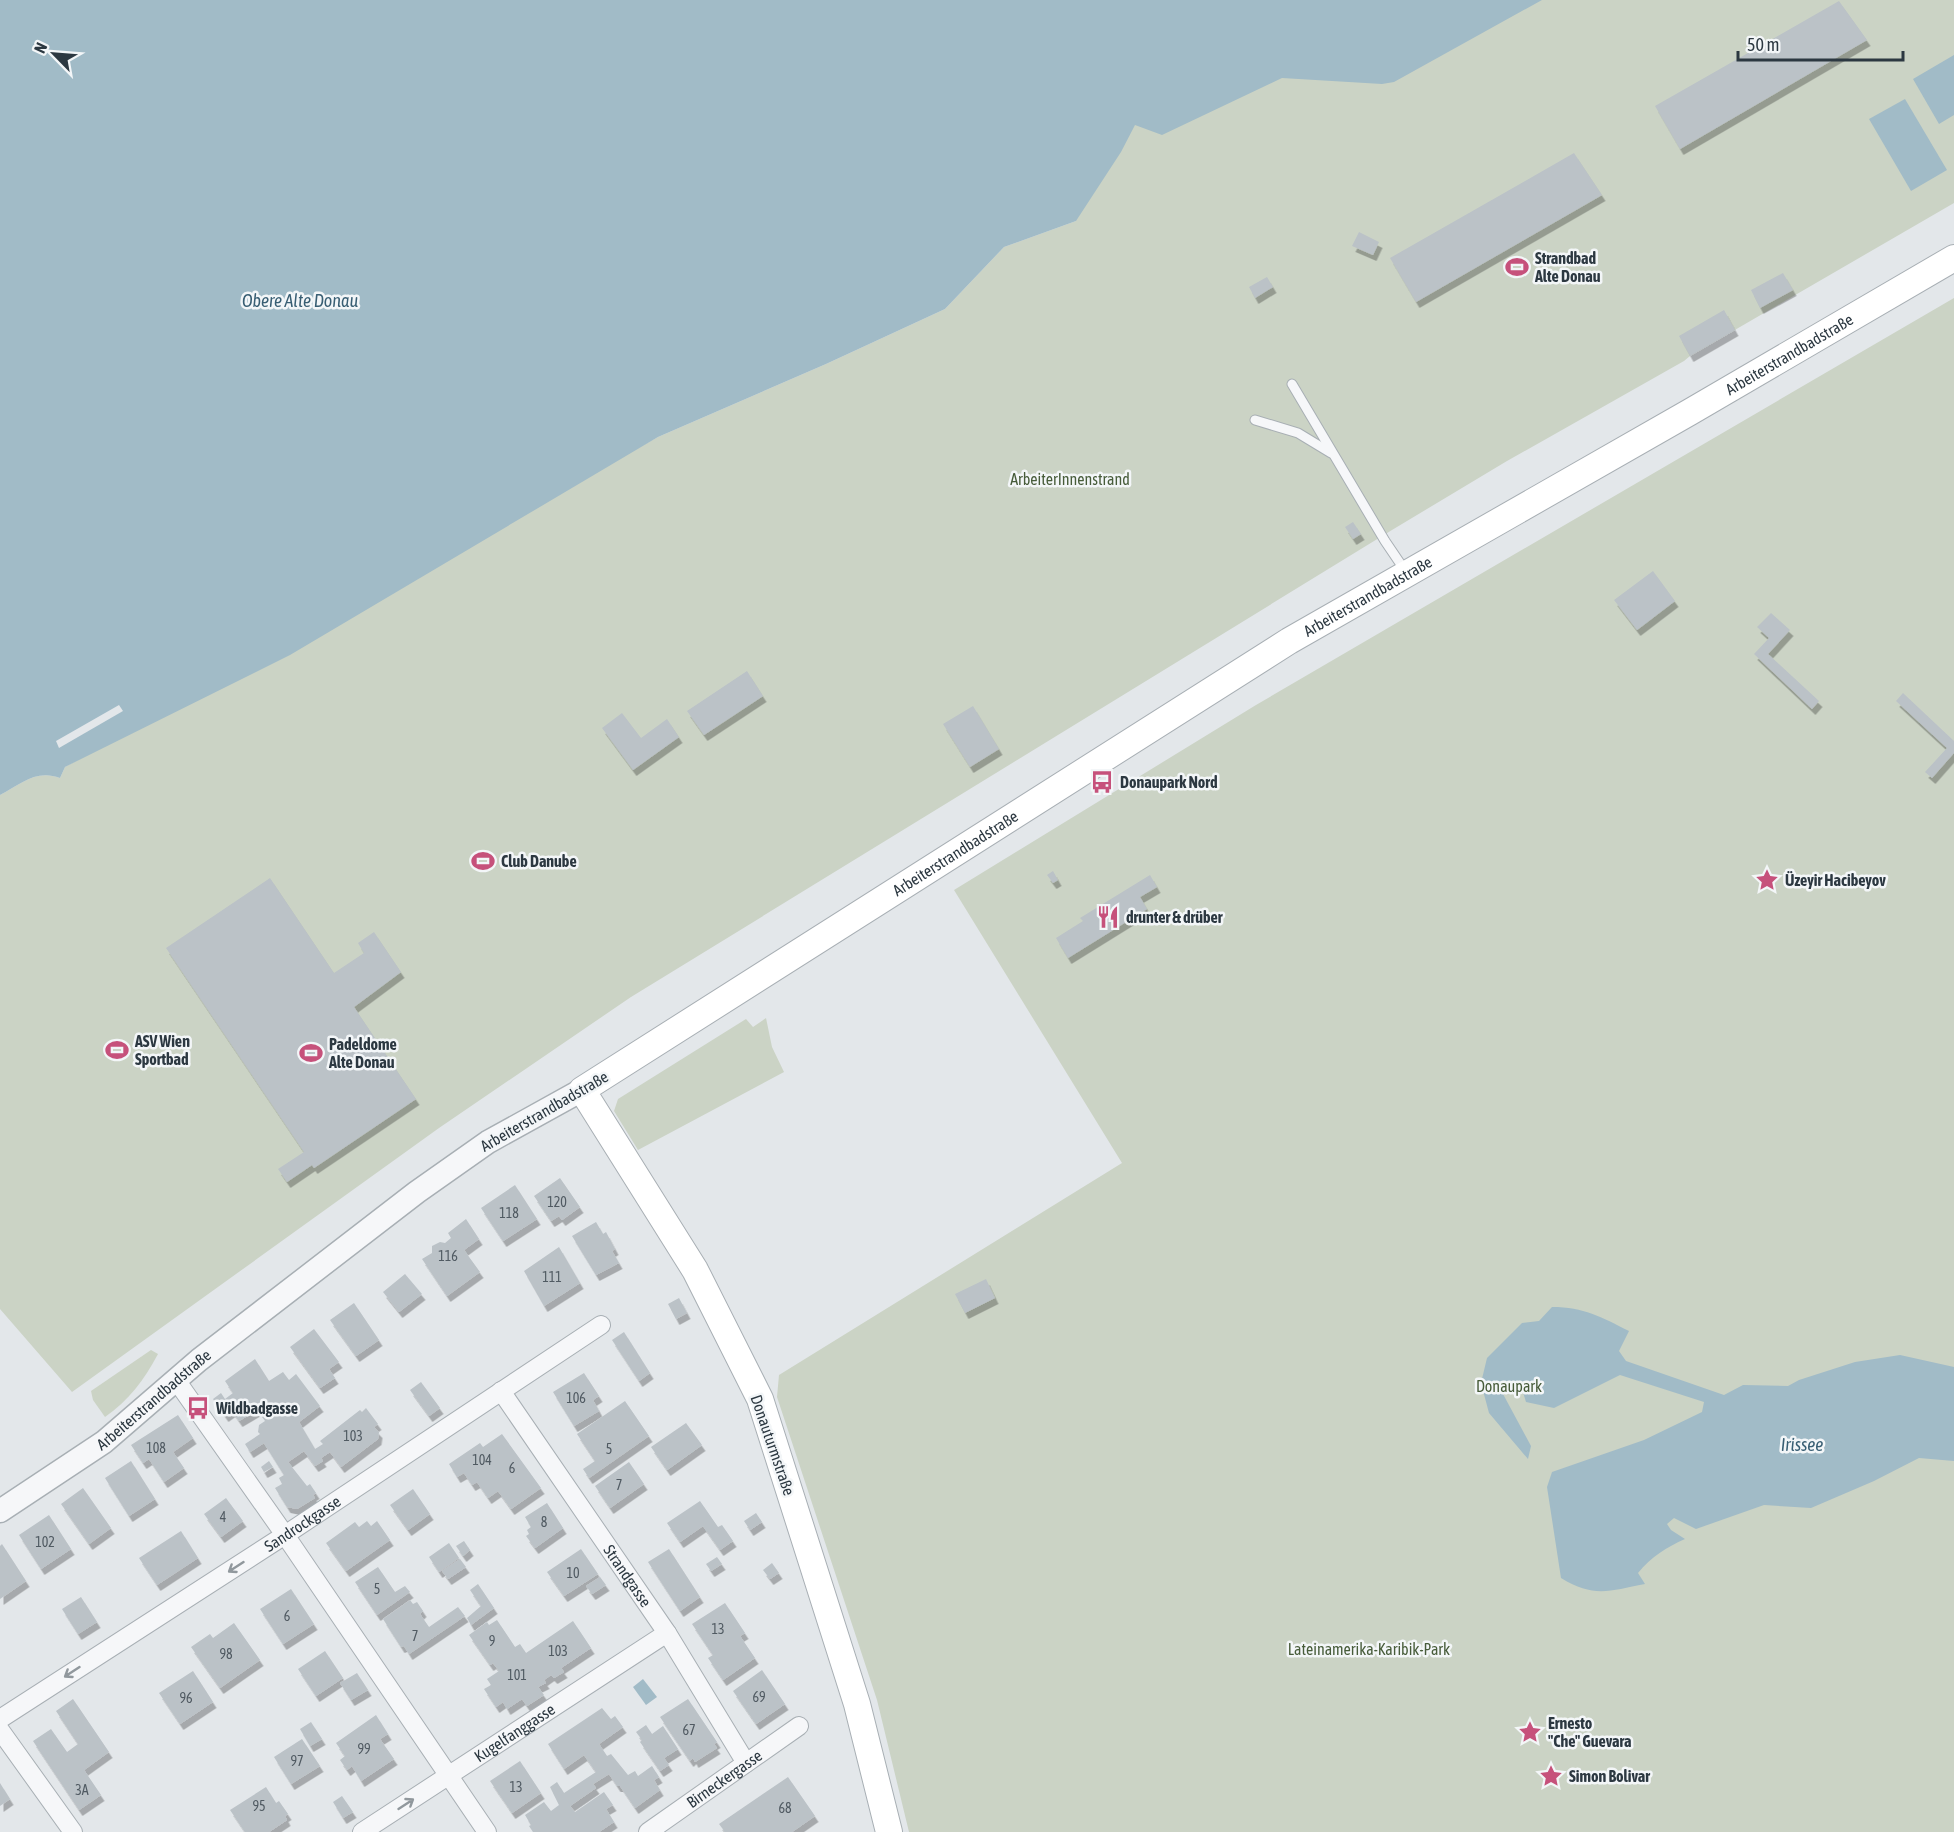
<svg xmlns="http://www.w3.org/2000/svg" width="1954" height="1832" viewBox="0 0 1954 1832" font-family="'Asap Condensed',sans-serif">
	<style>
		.green { fill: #cbd3c5 }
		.water { fill: #a1bbc7 }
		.pier { fill: #e3e7ea }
		.building { fill: #bbc2c7; filter: url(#shadow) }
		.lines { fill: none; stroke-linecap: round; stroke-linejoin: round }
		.service-casing { stroke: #a8afb4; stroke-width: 11 }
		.minor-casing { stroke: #a8afb4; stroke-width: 20 }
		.tertiary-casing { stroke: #a8afb4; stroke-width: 25 }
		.secondary-casing { stroke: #a8afb4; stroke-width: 28 }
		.service { stroke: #f6f7f9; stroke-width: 9 }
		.minor { stroke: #f6f7f9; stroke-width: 18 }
		.tertiary { stroke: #f6f7f9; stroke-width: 22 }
		.secondary { stroke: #fff; stroke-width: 26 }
		.oneway { stroke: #91989d }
		.labels { text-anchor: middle; stroke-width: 5; stroke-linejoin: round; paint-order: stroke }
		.number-label { font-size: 14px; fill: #505a62 }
		.poi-label { font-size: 16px; font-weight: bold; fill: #2c3841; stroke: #f3f6f8; text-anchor: start }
		.street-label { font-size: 16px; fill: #2c3841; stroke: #f3f6f8 }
		.park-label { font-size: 16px; fill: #475c3a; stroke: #f3f6f8 }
		.water-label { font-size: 18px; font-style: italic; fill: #385e73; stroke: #f3f6f8 }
	</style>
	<defs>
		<filter id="shadow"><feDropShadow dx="3.5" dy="6" stdDeviation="0" flood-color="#0004"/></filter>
	</defs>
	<rect width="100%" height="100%" fill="#e3e7ea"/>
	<!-- green -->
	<g class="green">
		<path d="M963,0H1954V203L1690,356L1684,361L1507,461L1392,530L631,997L439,1128L72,1392L0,1309V795C21,784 36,769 60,778L65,767L658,437L826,364L945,309L1004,247L1076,221Z"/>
		<polygon points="1954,298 1954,1832 909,1832 877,1700 777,1397 779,1375 1122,1163 954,890 1256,705"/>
		<polygon points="766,1018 772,1047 784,1072 638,1150 614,1111 618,1099 746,1019 753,1027"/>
		<path d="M151,1350L158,1354C144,1380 129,1400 105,1417L93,1400L91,1391Z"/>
	</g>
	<!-- water -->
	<g class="water">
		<path d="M0,0H1542L1394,82L1382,84L1282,78L1162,135L1135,125L1121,152L1076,221L1004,247L945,309L826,364L658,437L290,655L65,767L60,778C36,769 21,784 0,795Z"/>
		<polygon points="1954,55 1954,115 1939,124 1913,79"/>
		<polygon points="1905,99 1947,170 1911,191 1869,119"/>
		<path d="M1552,1307C1584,1307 1601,1317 1629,1331L1619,1351L1626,1361L1724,1395L1743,1385L1788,1386L1799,1380L1855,1362L1900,1355L1954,1367V1461L1919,1458L1874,1481L1811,1508L1764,1505L1696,1529L1674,1518L1667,1524L1671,1530L1685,1539C1667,1547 1651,1557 1638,1573L1645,1584C1609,1591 1594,1598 1561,1578L1547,1487L1552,1472L1644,1440L1702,1412L1704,1402L1620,1375L1554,1408L1526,1402L1522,1389L1511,1385L1505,1389L1503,1394L1531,1446L1528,1459L1489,1413L1481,1383L1487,1358L1522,1323L1539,1321Z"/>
		<polygon points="643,1679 657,1697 646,1705 633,1687"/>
	</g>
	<!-- pier -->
	<polygon class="pier" points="119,705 123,711 59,748 56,741"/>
	<!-- building -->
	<g class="building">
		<polygon points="1839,1 1867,40 1680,149 1655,106"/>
		<polygon points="1574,153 1602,195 1416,302 1390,258"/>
		<polygon points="1359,232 1379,242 1373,255 1352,246"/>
		<polygon points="1783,273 1793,290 1760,308 1751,290"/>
		<polygon points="1267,277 1273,287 1255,298 1249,287"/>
		<polygon points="1724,310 1735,330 1690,356 1679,336"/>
		<polygon points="1353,522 1361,534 1353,539 1345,527"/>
		<polygon points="1653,571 1675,601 1637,630 1614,600"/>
		<polygon points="1771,613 1790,630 1768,654 1819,701 1812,709 1754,654 1769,638 1757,627"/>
		<polygon points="747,671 763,696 704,735 687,711"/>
		<polygon points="1903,693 1954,741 1954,753 1932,778 1925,772 1947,748 1896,701"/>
		<polygon points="973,706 999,749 970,767 943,724"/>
		<polygon points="622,713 641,738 667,719 679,737 633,770 602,728"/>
		<polygon points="1053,871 1058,880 1053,883 1047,875"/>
		<polygon points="1150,875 1157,887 1140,897 1147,909 1068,958 1056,938 1083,921 1080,918"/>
		<polygon points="270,878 334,973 364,953 358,943 374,932 401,972 354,1007 416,1099 314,1168 312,1165 287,1182 278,1169 304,1152 166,948"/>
		<polygon points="560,1178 580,1207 562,1220 559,1216 551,1221 534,1196"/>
		<polygon points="515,1185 537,1219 503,1241 481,1208"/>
		<polygon points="466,1219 479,1239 464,1250 480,1272 447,1296 422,1259 432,1253 432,1246 440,1242 445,1243 451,1238 448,1233"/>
		<polygon points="596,1222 603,1234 606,1232 615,1249 612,1251 619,1263 596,1275 572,1236"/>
		<polygon points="559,1247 580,1283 544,1306 524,1271"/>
		<polygon points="405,1274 422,1294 399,1312 383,1292"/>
		<polygon points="986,1279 995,1298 965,1313 955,1294"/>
		<polygon points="679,1298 687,1313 676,1319 668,1304"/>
		<polygon points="354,1303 379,1340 356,1356 330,1320"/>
		<polygon points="314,1329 339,1362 329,1369 335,1378 320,1388 290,1347"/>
		<polygon points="624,1332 650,1373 639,1381 612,1340"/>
		<polygon points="255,1359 269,1381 283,1372 289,1380 296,1374 320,1406 299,1422 315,1449 323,1444 320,1441 360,1410 362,1412 366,1408 378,1424 374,1427 379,1432 378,1439 341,1467 330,1452 321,1458 323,1461 315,1466 304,1451 288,1462 307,1486 310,1484 316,1493 313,1495 315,1498 297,1509 287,1507 275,1488 282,1484 279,1478 284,1475 264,1443 250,1452 245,1444 260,1434 258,1432 259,1425 265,1421 262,1417 271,1411 265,1402 255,1408 256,1411 239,1421 232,1411 225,1416 213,1399 221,1393 225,1399 233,1393 225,1381"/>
		<polygon points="584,1373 599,1396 593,1400 599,1411 574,1426 553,1392"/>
		<polygon points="421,1382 440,1408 429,1416 410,1390"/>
		<polygon points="625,1401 649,1436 589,1478 583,1469 595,1461 577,1434"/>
		<polygon points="178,1415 193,1438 173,1452 184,1468 164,1482 149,1459 143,1463 131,1445"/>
		<polygon points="686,1423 702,1445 667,1470 651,1447"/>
		<polygon points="502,1434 541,1488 511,1509 498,1491 488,1498 477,1482 472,1485 464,1473 457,1477 449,1464 480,1443 483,1447"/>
		<polygon points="131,1461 155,1499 129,1516 105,1478"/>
		<polygon points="269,1461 273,1467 264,1472 261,1467"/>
		<polygon points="629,1462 644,1484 610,1508 595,1486"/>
		<polygon points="83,1488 111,1528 89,1544 61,1504"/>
		<polygon points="413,1489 430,1514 408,1530 390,1505"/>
		<polygon points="226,1498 243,1521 221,1537 204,1514"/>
		<polygon points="700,1501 718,1527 722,1525 733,1541 720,1550 703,1526 680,1542 667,1523"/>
		<polygon points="547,1503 563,1528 535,1548 526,1536 529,1534 527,1530 531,1527 525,1517"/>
		<polygon points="756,1513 762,1522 750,1530 744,1521"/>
		<polygon points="49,1515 71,1549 41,1569 19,1535"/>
		<polygon points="367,1521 371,1526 377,1521 390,1540 346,1571 326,1543 355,1522 359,1527"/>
		<polygon points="181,1531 198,1558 157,1585 139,1558"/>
		<polygon points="464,1541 470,1550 463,1556 456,1546"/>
		<polygon points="449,1543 459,1558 439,1572 429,1557"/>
		<polygon points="2,1544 26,1581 0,1599 0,1546"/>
		<polygon points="581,1549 598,1574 564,1596 547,1572"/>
		<polygon points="669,1549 700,1597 680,1611 648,1562"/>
		<polygon points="717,1557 722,1564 711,1571 706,1564"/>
		<polygon points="460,1559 466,1567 448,1579 442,1571"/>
		<polygon points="772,1563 779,1573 770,1579 763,1570"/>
		<polygon points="378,1567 395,1592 405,1586 410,1592 377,1615 355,1582"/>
		<polygon points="600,1577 606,1585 592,1594 586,1586"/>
		<polygon points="478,1584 494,1608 471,1625 467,1618 481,1606 470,1590"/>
		<polygon points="291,1589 314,1624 283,1644 260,1609"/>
		<polygon points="81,1597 97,1622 78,1634 62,1609"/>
		<polygon points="410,1600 413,1604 417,1602 423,1611 420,1614 429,1627 458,1607 465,1616 409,1654 404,1646 401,1647 383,1619"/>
		<polygon points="725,1603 745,1633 740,1636 755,1658 723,1680 708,1658 713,1655 692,1624"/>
		<polygon points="497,1620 515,1647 520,1644 526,1653 573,1621 591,1648 561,1668 564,1672 554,1678 551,1675 544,1680 546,1683 538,1687 544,1695 527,1706 522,1699 507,1709 503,1702 496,1707 484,1689 491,1685 487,1679 499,1671 493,1663 490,1665 469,1635 487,1622 489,1625"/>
		<polygon points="234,1623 260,1660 220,1688 191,1647 210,1634 213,1638"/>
		<polygon points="325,1651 343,1678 316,1696 298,1669"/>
		<polygon points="762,1670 785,1704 756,1724 733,1691"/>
		<polygon points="193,1671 213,1702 180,1724 159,1693"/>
		<polygon points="357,1673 368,1690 351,1700 340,1683"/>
		<polygon points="73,1699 109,1752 84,1770 101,1795 79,1810 33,1741 51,1729 67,1752 78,1744 56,1711"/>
		<polygon points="688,1699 717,1742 714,1744 717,1748 695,1762 693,1758 690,1761 660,1717"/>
		<polygon points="602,1708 611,1719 615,1716 623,1727 599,1744 607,1756 611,1754 628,1775 635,1771 638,1776 652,1766 659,1777 654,1780 660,1790 635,1808 620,1786 617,1786 609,1774 593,1784 596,1788 570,1806 575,1812 604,1792 613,1805 606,1809 614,1822 599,1832 533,1832 529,1826 531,1825 525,1815 544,1802 551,1811 559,1805 550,1787 557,1782 564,1793 596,1772 584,1755 564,1769 548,1744"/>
		<polygon points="376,1715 388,1734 380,1739 394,1759 361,1781 352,1766 347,1770 340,1760 345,1756 336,1743"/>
		<polygon points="311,1722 322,1739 310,1746 300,1729"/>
		<polygon points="646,1725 652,1734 663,1726 678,1749 664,1758 669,1765 660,1771 640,1742 642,1740 636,1732"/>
		<polygon points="302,1739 320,1766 291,1784 274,1757"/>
		<polygon points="520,1761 541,1793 512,1813 490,1781"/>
		<polygon points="788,1777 815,1816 792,1832 725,1832 719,1824"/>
		<polygon points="0,1783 10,1799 0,1806"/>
		<polygon points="266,1787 276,1803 279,1801 288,1814 285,1816 287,1820 269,1832 245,1832 230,1810"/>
		<polygon points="342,1796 353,1812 343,1818 333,1802"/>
	</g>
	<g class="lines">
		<!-- service casing -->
		<g class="service-casing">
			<g id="service">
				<polyline points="1292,384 1385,541 1406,572"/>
				<polyline points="1255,420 1298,433 1331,453"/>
			</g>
		</g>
		<!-- minor casing -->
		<g class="minor-casing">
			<g id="minor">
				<polyline points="176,1380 285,1535 487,1832"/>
				<path id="s1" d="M501,1391L667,1633L746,1763"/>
				<path id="s2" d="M0,1719L285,1535L601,1325"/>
				<polyline points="0,1730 73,1832"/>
				<path id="s3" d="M362,1832L667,1633"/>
				<path id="s4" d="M648,1832L799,1726"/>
			</g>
		</g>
		<!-- tertiary casing -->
		<g class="tertiary-casing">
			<g id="tertiary">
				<path id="s5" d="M0,1511L104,1442L199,1360L417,1192L488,1142L582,1090"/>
			</g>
		</g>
		<!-- secondary casing -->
		<g class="secondary-casing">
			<g id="secondary">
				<path id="s6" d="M889,1832L857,1704L760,1399L695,1270L582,1090L1289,641L1690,412L1954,258"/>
			</g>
		</g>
		<!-- service -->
		<use href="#service" class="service"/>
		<!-- minor -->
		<use href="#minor" class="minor"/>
		<!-- tertiary -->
		<use href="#tertiary" class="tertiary"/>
		<!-- secondary -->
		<use href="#secondary" class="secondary"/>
	</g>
	<!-- one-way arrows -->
	<defs><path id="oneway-shaft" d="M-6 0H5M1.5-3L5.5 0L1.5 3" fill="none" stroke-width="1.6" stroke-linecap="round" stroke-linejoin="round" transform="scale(1.5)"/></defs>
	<g class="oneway">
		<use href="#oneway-shaft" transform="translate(236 1567) rotate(147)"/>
		<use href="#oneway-shaft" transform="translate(72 1672) rotate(147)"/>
		<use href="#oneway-shaft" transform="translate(406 1804) rotate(-33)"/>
	</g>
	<!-- icons -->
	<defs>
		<g id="stadium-bare" transform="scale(1.8)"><path d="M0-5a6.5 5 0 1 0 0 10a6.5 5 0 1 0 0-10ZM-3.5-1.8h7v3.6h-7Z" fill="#c6517b" stroke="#f3f6f8" stroke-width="2.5" paint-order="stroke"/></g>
		<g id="bus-bare" transform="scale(1.8)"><path d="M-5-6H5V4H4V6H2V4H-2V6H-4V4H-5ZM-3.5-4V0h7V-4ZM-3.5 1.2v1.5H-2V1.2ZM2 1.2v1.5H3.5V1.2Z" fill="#c6517b" stroke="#f3f6f8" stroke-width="2.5" paint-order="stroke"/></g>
		<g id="sight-bare" transform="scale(1.8)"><path d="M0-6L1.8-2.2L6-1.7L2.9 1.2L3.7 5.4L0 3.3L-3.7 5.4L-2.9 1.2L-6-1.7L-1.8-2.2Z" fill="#c6517b" stroke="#f3f6f8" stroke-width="2.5" paint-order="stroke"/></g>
		<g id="restaurant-bare" transform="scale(1.8)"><path d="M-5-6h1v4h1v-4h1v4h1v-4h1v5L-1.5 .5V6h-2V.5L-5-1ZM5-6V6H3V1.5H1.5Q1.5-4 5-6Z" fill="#c6517b" stroke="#f3f6f8" stroke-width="2.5" paint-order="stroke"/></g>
	</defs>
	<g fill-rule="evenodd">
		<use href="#stadium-bare" x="1517" y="267"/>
		<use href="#bus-bare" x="1102" y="782"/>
		<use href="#stadium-bare" x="483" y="861"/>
		<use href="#sight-bare" x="1767" y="880"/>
		<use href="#restaurant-bare" x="1108" y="917"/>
		<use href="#stadium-bare" x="117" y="1050"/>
		<use href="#stadium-bare" x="311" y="1053"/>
		<use href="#bus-bare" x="198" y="1408"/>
		<use href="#sight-bare" x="1530" y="1732"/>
		<use href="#sight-bare" x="1551" y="1776"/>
	</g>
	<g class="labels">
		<!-- number labels -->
		<g class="number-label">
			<text x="557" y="1207">120</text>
			<text x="509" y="1218">118</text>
			<text x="448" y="1261">116</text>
			<text x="552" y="1282">111</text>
			<text x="576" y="1403">106</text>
			<text x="353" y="1441">103</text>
			<text x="156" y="1453">108</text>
			<text x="609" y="1454">5</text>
			<text x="482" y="1465">104</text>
			<text x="512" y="1473">6</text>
			<text x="619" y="1490">7</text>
			<text x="223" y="1522">4</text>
			<text x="544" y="1527">8</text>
			<text x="45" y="1547">102</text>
			<text x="573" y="1578">10</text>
			<text x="377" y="1594">5</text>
			<text x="287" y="1621">6</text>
			<text x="718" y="1634">13</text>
			<text x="415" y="1641">7</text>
			<text x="492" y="1646">9</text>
			<text x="558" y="1656">103</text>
			<text x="226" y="1659">98</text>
			<text x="517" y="1680">101</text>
			<text x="759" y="1702">69</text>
			<text x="186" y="1703">96</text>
			<text x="689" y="1735">67</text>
			<text x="364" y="1754">99</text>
			<text x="297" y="1766">97</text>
			<text x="516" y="1792">13</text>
			<text x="82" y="1795">3A</text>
			<text x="259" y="1811">95</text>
			<text x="785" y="1813">68</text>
		</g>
		<!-- poi labels -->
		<g class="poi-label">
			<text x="1535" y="264">Strandbad<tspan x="1535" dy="18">Alte Donau</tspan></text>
			<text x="1120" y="788">Donaupark Nord</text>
			<text x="501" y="867">Club Danube</text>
			<text x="1785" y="886">Üzeyir Hacibeyov</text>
			<text x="1126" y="923">drunter &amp; drüber</text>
			<text x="135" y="1047">ASV Wien<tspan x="135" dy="18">Sportbad</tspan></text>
			<text x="329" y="1050">Padeldome<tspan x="329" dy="18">Alte Donau</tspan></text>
			<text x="216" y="1414">Wildbadgasse</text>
			<text x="1548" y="1729">Ernesto<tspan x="1548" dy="18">"Che" Guevara</tspan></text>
			<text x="1569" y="1782">Simon Bolivar</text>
		</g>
		<!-- street labels -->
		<g class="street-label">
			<text dy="6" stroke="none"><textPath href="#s6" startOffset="2223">Arbeiterstrandbadstraße</textPath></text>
			<text dy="6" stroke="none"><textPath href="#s6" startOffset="1737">Arbeiterstrandbadstraße</textPath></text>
			<text dy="6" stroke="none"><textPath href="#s6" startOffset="1251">Arbeiterstrandbadstraße</textPath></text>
			<text transform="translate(544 1111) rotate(-30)" y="6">Arbeiterstrandbadstraße</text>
			<text dy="6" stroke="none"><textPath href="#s5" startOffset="190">Arbeiterstrandbadstraße</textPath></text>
			<text transform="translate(773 1445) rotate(71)" y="6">Donauturmstraße</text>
			<text dy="6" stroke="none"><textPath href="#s2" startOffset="360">Sandrockgasse</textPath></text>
			<text dy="6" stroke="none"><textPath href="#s1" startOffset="224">Strandgasse</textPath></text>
			<text dy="6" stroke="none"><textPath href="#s3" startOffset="182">Kugelfanggasse</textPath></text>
			<text dy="6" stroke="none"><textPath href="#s4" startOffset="93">Birneckergasse</textPath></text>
		</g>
		<!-- park labels -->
		<g class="park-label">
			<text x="1070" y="485">ArbeiterInnenstrand</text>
			<text x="1509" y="1392">Donaupark</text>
			<text x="1369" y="1655">Lateinamerika-Karibik-Park</text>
		</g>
		<!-- water labels -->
		<g class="water-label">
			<text x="300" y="307">Obere Alte Donau</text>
			<text x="1802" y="1451">Irissee</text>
		</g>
	</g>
	<!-- north arrow -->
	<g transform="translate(54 54) rotate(295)" stroke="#f3f6f8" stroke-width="4.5" paint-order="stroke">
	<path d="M0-4.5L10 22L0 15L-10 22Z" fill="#2c3841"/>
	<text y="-9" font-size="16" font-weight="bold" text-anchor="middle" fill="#2c3841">N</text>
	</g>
	<!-- scale -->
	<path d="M1738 51v9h165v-9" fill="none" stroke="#2c3841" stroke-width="3"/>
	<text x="1747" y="51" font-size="18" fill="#2c3841" stroke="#f3f6f8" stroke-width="4.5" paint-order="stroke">50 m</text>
</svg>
